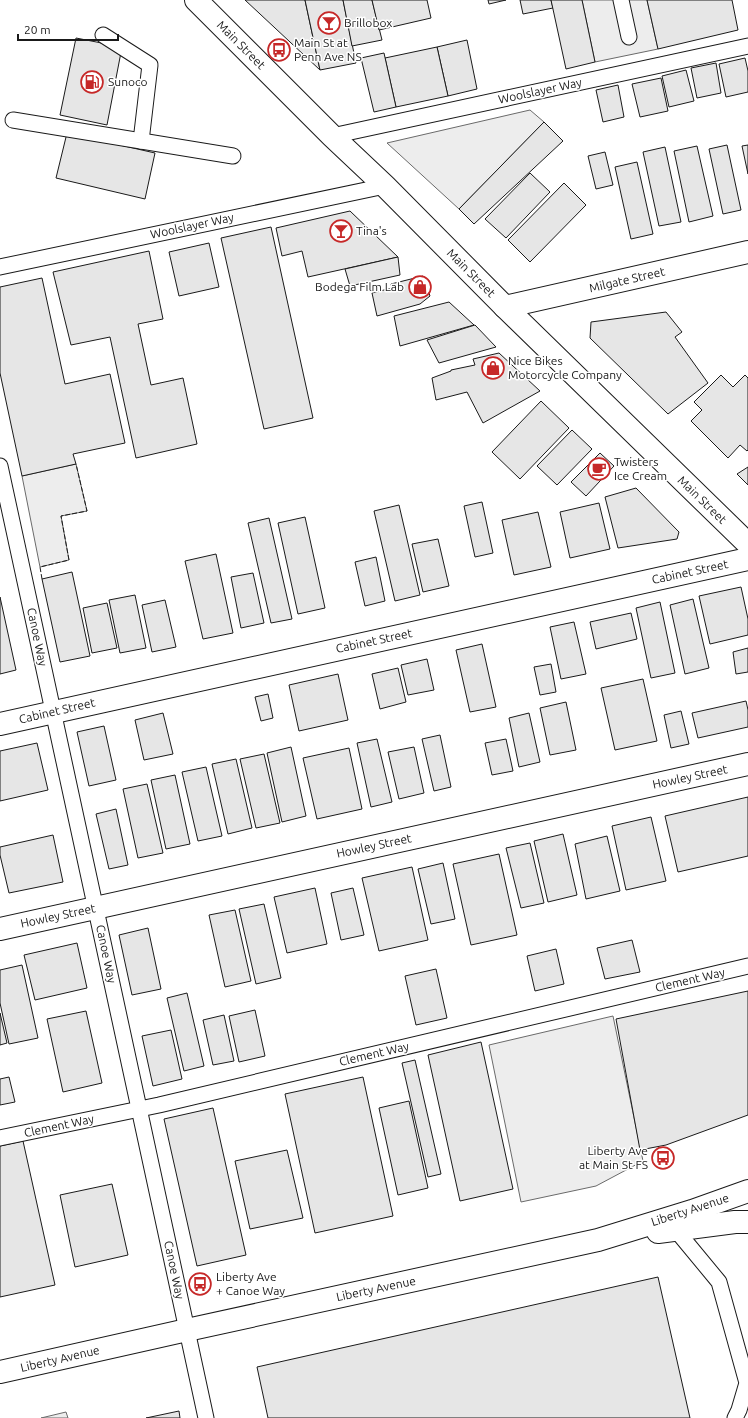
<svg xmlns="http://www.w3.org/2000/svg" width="748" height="1418" viewBox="0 0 748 1418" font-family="Ubuntu,sans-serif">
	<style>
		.parking { fill: #ededed; stroke: #6a6a6a }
		.building { fill: #e6e6e6; stroke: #1a1a1a }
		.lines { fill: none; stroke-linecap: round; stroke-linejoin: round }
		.lane-casing { stroke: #1a1a1a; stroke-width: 17 }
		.street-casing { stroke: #1a1a1a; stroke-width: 24 }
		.secondary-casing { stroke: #1a1a1a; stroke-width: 24 }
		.primary-casing { stroke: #1a1a1a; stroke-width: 24 }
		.lane { stroke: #fff; stroke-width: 15 }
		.street { stroke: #fff; stroke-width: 22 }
		.secondary { stroke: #fff; stroke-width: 22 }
		.primary { stroke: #fff; stroke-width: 22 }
		.fence { stroke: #1a1a1a; stroke-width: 1; stroke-dasharray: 5 2; stroke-linecap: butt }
		.labels { text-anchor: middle; stroke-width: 3; stroke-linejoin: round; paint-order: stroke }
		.poi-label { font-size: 12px; fill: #1a1a1a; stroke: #fff; text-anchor: start }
		.street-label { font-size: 12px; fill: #1a1a1a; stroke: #fff }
	</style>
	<rect width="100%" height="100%" fill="#fff"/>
	<!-- parking -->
	<g class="parking">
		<polygon points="582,0 647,0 658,49 595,62"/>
		<polygon points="530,110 544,122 459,209 387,143"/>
		<polygon points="76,464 87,511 61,516 69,560 40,567 22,476"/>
		<polygon points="613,1016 643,1161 596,1186 521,1202 489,1045"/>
		<polygon points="66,1412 68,1418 41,1418"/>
	</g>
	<!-- building -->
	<g class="building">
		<polygon points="245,0 305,0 320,70"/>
		<polygon points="305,0 343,0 356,63 320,70"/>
		<polygon points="343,0 372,0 382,40 352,46"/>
		<polygon points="372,0 427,0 431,18 379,30"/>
		<polygon points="488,0 506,0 489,4"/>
		<polygon points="520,0 551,0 553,8 523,14"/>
		<polygon points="551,0 582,0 595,62 566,69"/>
		<polygon points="647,0 732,0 738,30 658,49"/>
		<polygon points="76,38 122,47 107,125 60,115"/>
		<polygon points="467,40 477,89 448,96 437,47"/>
		<polygon points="437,47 448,96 396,107 385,58"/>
		<polygon points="384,53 396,107 374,112 361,58"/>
		<polygon points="745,58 748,71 748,92 726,97 719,64"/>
		<polygon points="716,63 721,93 697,98 691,68"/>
		<polygon points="686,70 694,101 669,107 662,76"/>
		<polygon points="661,78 668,111 640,117 632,84"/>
		<polygon points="618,85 624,117 603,122 596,90"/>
		<polygon points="544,122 563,141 474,224 459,209"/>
		<polygon points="67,133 155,153 145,199 56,178"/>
		<polygon points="727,145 741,210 723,214 709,149"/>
		<polygon points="748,145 748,174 742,146"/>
		<polygon points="697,146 713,216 689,222 674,151"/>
		<polygon points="665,147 681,222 659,226 643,152"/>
		<polygon points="605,152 613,185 596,189 588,156"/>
		<polygon points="637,162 653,234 631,239 615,167"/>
		<polygon points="530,173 550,192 506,238 485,219"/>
		<polygon points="564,183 586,205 530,262 508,240"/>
		<polygon points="350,211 398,257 308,277 302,251 282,256 276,228"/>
		<polygon points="271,227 313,418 264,429 221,238"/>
		<polygon points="209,243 219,287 179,296 169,252"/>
		<polygon points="149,251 163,319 138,324 151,385 183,378 197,444 136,458 110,337 71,345 53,272"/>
		<polygon points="398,257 400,275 350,286 345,269"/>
		<polygon points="423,276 430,296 420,304 377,316 372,293 392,288 391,284"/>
		<polygon points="42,278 65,384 110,374 125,443 73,454 76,464 22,476 0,373 0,287"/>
		<polygon points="449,302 474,325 400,346 394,316"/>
		<polygon points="666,312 682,332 675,337 708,383 668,414 590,338 591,322"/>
		<polygon points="475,325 496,347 439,363 427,340"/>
		<polygon points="499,353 540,391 483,423 467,392 436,400 432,378 451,371 451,370 475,365 473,359"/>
		<polygon points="721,375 733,387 745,375 748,378 748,450 747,451 740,445 728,458 691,421 702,410 694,402"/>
		<polygon points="541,401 569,428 520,479 492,452"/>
		<polygon points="572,430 592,449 557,485 537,466"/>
		<polygon points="600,453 614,466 586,496 571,482"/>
		<polygon points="748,467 748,485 737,474"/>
		<polygon points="636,488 679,532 677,539 618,548 605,497"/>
		<polygon points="482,502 493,553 475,557 464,506"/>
		<polygon points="599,503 610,549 570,558 560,512"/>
		<polygon points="399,505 420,595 395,601 374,511"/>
		<polygon points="538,512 551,567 514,575 502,520"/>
		<polygon points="305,517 325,608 298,614 278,523"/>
		<polygon points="269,518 292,619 271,623 248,523"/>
		<polygon points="438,539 449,586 423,592 412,544"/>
		<polygon points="216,554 233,633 203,639 185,561"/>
		<polygon points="376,557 385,601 365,606 355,562"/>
		<polygon points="72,572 90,656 60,662 42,579"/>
		<polygon points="253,573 264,623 241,628 231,577"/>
		<polygon points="741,587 748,619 748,635 710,644 699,596"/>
		<polygon points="135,595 146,648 120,653 109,600"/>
		<polygon points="0,597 16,670 0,674"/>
		<polygon points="693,599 709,668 685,674 670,605"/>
		<polygon points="165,600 176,647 152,652 142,605"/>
		<polygon points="660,602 675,673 651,678 636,608"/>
		<polygon points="107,603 117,648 92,653 83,608"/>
		<polygon points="631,613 637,639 596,649 590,622"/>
		<polygon points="574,622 586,674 561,679 550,627"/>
		<polygon points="482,644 496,707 470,712 456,650"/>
		<polygon points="748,648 748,672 736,674 733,652"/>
		<polygon points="427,659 434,690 408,695 401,665"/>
		<polygon points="551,664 556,692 540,695 534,667"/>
		<polygon points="398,668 406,702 380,709 372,674"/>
		<polygon points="338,674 348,720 299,731 289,685"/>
		<polygon points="643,679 657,741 615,750 601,688"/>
		<polygon points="268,694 273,718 261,721 255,697"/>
		<polygon points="746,701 748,710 748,727 698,738 692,713"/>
		<polygon points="566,702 576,750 550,755 540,708"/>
		<polygon points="681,711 689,744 671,748 664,715"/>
		<polygon points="163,713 173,754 144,760 135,720"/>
		<polygon points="529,713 540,762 519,767 509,718"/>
		<polygon points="104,726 116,780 89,786 77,732"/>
		<polygon points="440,735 451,787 434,791 422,739"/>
		<polygon points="377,739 392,802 371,807 357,743"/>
		<polygon points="506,739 513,771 492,775 485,743"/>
		<polygon points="37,743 48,790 0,801 0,751"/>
		<polygon points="291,747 306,816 282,822 267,753"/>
		<polygon points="414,747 424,793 399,799 388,752"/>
		<polygon points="349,748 362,809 317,819 303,758"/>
		<polygon points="264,754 280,823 256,828 240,759"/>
		<polygon points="236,759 252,828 228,834 212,764"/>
		<polygon points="206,767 222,836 198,841 182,772"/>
		<polygon points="175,775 190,844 166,849 151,780"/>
		<polygon points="147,784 163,853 138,858 123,789"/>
		<polygon points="748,797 748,856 678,872 665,816"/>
		<polygon points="116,809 128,865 109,869 96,814"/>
		<polygon points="651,817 666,881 626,890 612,826"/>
		<polygon points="563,834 577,895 548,902 534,841"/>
		<polygon points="53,835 63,882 9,893 0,855 0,847"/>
		<polygon points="607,836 620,891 586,899 575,844"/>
		<polygon points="530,843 544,903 521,908 506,848"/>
		<polygon points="499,854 517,935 471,945 453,864"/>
		<polygon points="443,863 455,919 431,924 418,869"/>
		<polygon points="412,867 428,940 379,951 362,878"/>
		<polygon points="315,888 327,944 287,953 274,897"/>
		<polygon points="353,888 364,935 341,940 331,893"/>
		<polygon points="264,904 281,978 256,984 239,909"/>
		<polygon points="235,910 251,981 225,987 209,915"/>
		<polygon points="148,928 161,989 132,995 119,935"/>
		<polygon points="632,940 640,972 605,979 597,948"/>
		<polygon points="77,943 87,988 35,1000 24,955"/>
		<polygon points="556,949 564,984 535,991 527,956"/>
		<polygon points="22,965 38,1038 9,1044 0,1003 0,970"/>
		<polygon points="436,969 447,1018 416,1025 405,976"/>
		<polygon points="748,991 748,1115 666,1145 640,1150 616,1019"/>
		<polygon points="187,993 204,1066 184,1071 167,998"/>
		<polygon points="255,1010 265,1056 239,1062 229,1016"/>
		<polygon points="86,1011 102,1083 63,1092 47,1019"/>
		<polygon points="0,1013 7,1043 0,1045"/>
		<polygon points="224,1015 234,1061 213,1065 203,1020"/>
		<polygon points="171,1030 182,1079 153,1086 142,1036"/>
		<polygon points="481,1042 513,1189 460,1201 428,1055"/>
		<polygon points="415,1060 441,1174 428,1177 402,1063"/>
		<polygon points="9,1077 15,1102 0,1105 0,1079"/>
		<polygon points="363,1077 393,1216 315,1233 285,1094"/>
		<polygon points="409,1101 428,1188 398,1195 379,1108"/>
		<polygon points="213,1108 246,1255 197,1266 164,1119"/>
		<polygon points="23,1141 55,1285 0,1297 0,1146"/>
		<polygon points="287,1150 303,1218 250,1229 235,1161"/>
		<polygon points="112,1184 128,1255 75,1267 60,1195"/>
		<polygon points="658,1277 690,1418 268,1418 257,1367"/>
		<polygon points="179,1411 180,1418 146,1418"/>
	</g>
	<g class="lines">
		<!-- lane casing -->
		<g class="lane-casing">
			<g id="lane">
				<polyline points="621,0 629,37"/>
				<polyline points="103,35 150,65 141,141"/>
				<polyline points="13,120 233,156"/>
				<polyline points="332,136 748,46"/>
				<polyline points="0,267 385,186"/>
				<polyline points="0,466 206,1418"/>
				<polyline points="0,1138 159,1105 748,966"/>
				<polyline points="670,1225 676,1230 719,1282 747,1383 739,1410 735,1418"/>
			</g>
		</g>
		<!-- street casing -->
		<g class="street-casing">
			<g id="street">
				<polyline points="505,307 748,252"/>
				<polyline points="0,724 748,559"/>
				<polyline points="0,929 748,764"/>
			</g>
		</g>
		<!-- secondary casing -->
		<g class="secondary-casing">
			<polyline id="secondary" points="196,0 332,136 385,186 505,307 748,544"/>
		</g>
		<!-- primary casing -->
		<g class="primary-casing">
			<g id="primary">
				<polyline points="658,1232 735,1222 748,1222"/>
				<polyline points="0,1372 187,1330 598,1240 692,1211 748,1191"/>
			</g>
		</g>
		<!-- lane -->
		<use href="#lane" class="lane"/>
		<!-- street -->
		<use href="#street" class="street"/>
		<!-- secondary -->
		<use href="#secondary" class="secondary"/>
		<!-- primary -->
		<use href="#primary" class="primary"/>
		<!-- fence -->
		<polyline class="fence" points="42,579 40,567 69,560 61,516 87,511 76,464"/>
	</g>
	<!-- icons -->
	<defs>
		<g id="bar-ring" transform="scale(1.15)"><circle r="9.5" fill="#fff" stroke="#c62828" stroke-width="1.5"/><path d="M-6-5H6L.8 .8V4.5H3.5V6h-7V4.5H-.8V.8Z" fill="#c62828"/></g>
		<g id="bus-ring" transform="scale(1.15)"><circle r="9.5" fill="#fff" stroke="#c62828" stroke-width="1.5"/><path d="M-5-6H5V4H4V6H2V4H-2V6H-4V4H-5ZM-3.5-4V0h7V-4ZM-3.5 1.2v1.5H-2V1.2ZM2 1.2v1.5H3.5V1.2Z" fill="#c62828"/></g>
		<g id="fuel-ring" transform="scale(1.15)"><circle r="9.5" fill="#fff" stroke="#c62828" stroke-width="1.5"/><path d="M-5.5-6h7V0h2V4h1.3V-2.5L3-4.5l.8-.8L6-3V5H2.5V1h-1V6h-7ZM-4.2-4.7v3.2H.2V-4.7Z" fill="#c62828"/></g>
		<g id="shop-ring" transform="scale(1.15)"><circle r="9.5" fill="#fff" stroke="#c62828" stroke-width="1.5"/><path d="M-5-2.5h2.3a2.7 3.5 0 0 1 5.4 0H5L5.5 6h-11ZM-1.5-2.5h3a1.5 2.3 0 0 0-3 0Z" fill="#c62828"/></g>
		<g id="cafe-ring" transform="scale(1.15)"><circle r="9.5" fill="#fff" stroke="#c62828" stroke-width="1.5"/><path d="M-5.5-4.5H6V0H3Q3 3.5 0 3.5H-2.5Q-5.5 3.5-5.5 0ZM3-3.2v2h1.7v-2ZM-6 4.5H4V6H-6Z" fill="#c62828"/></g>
	</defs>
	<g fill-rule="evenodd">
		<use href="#bar-ring" x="329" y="23"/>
		<use href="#bus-ring" x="279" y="50"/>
		<use href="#fuel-ring" x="92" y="82"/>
		<use href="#bar-ring" x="341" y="231"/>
		<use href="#shop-ring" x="420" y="287"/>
		<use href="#shop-ring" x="493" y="368"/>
		<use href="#cafe-ring" x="599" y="469"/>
		<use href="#bus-ring" x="663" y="1158"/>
		<use href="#bus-ring" x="200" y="1284"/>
	</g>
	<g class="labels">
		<!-- poi labels -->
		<g class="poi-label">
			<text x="344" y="27">Brillobox</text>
			<text x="294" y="47">Main St at<tspan x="294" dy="14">Penn Ave NS</tspan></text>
			<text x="108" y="86">Sunoco</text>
			<text x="356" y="235">Tina's</text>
			<text x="404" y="291" text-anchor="end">Bodega Film Lab</text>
			<text x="508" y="365">Nice Bikes<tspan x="508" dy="14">Motorcycle Company</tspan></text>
			<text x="614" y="466">Twisters<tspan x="614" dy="14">Ice Cream</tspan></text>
			<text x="648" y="1155" text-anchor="end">Liberty Ave<tspan x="648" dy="14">at Main St FS</tspan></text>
			<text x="216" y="1281">Liberty Ave<tspan x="216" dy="14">+ Canoe Way</tspan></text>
		</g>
		<!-- street labels -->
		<g class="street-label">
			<text transform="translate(241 45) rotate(45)" y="4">Main Street</text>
			<text transform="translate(540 91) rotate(-12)" y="4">Woolslayer Way</text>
			<text transform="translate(192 226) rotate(-12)" y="4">Woolslayer Way</text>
			<text transform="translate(471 273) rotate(45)" y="4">Main Street</text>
			<text transform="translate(627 280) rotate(-13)" y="4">Milgate Street</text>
			<text transform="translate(702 500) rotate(44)" y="4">Main Street</text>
			<text transform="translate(690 572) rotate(-12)" y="4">Cabinet Street</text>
			<text transform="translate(37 637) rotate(78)" y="4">Canoe Way</text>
			<text transform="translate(374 641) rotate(-12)" y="4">Cabinet Street</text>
			<text transform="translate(57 711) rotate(-13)" y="4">Cabinet Street</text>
			<text transform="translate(690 777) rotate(-12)" y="4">Howley Street</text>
			<text transform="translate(374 846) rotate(-12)" y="4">Howley Street</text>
			<text transform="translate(58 916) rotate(-12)" y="4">Howley Street</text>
			<text transform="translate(106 954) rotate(78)" y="4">Canoe Way</text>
			<text transform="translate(690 980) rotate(-13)" y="4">Clement Way</text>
			<text transform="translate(374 1054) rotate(-13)" y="4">Clement Way</text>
			<text transform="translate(59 1126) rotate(-12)" y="4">Clement Way</text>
			<text transform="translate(690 1210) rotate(-18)" y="4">Liberty Avenue</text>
			<text transform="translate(174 1270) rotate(78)" y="4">Canoe Way</text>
			<text transform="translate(376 1289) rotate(-12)" y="4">Liberty Avenue</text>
			<text transform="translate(60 1359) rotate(-13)" y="4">Liberty Avenue</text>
		</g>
	</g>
	<!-- scale -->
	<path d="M18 34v6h100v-6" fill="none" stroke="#1a1a1a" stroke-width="2"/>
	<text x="24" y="34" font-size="12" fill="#1a1a1a" stroke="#ffffff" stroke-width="3" paint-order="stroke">20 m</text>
</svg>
